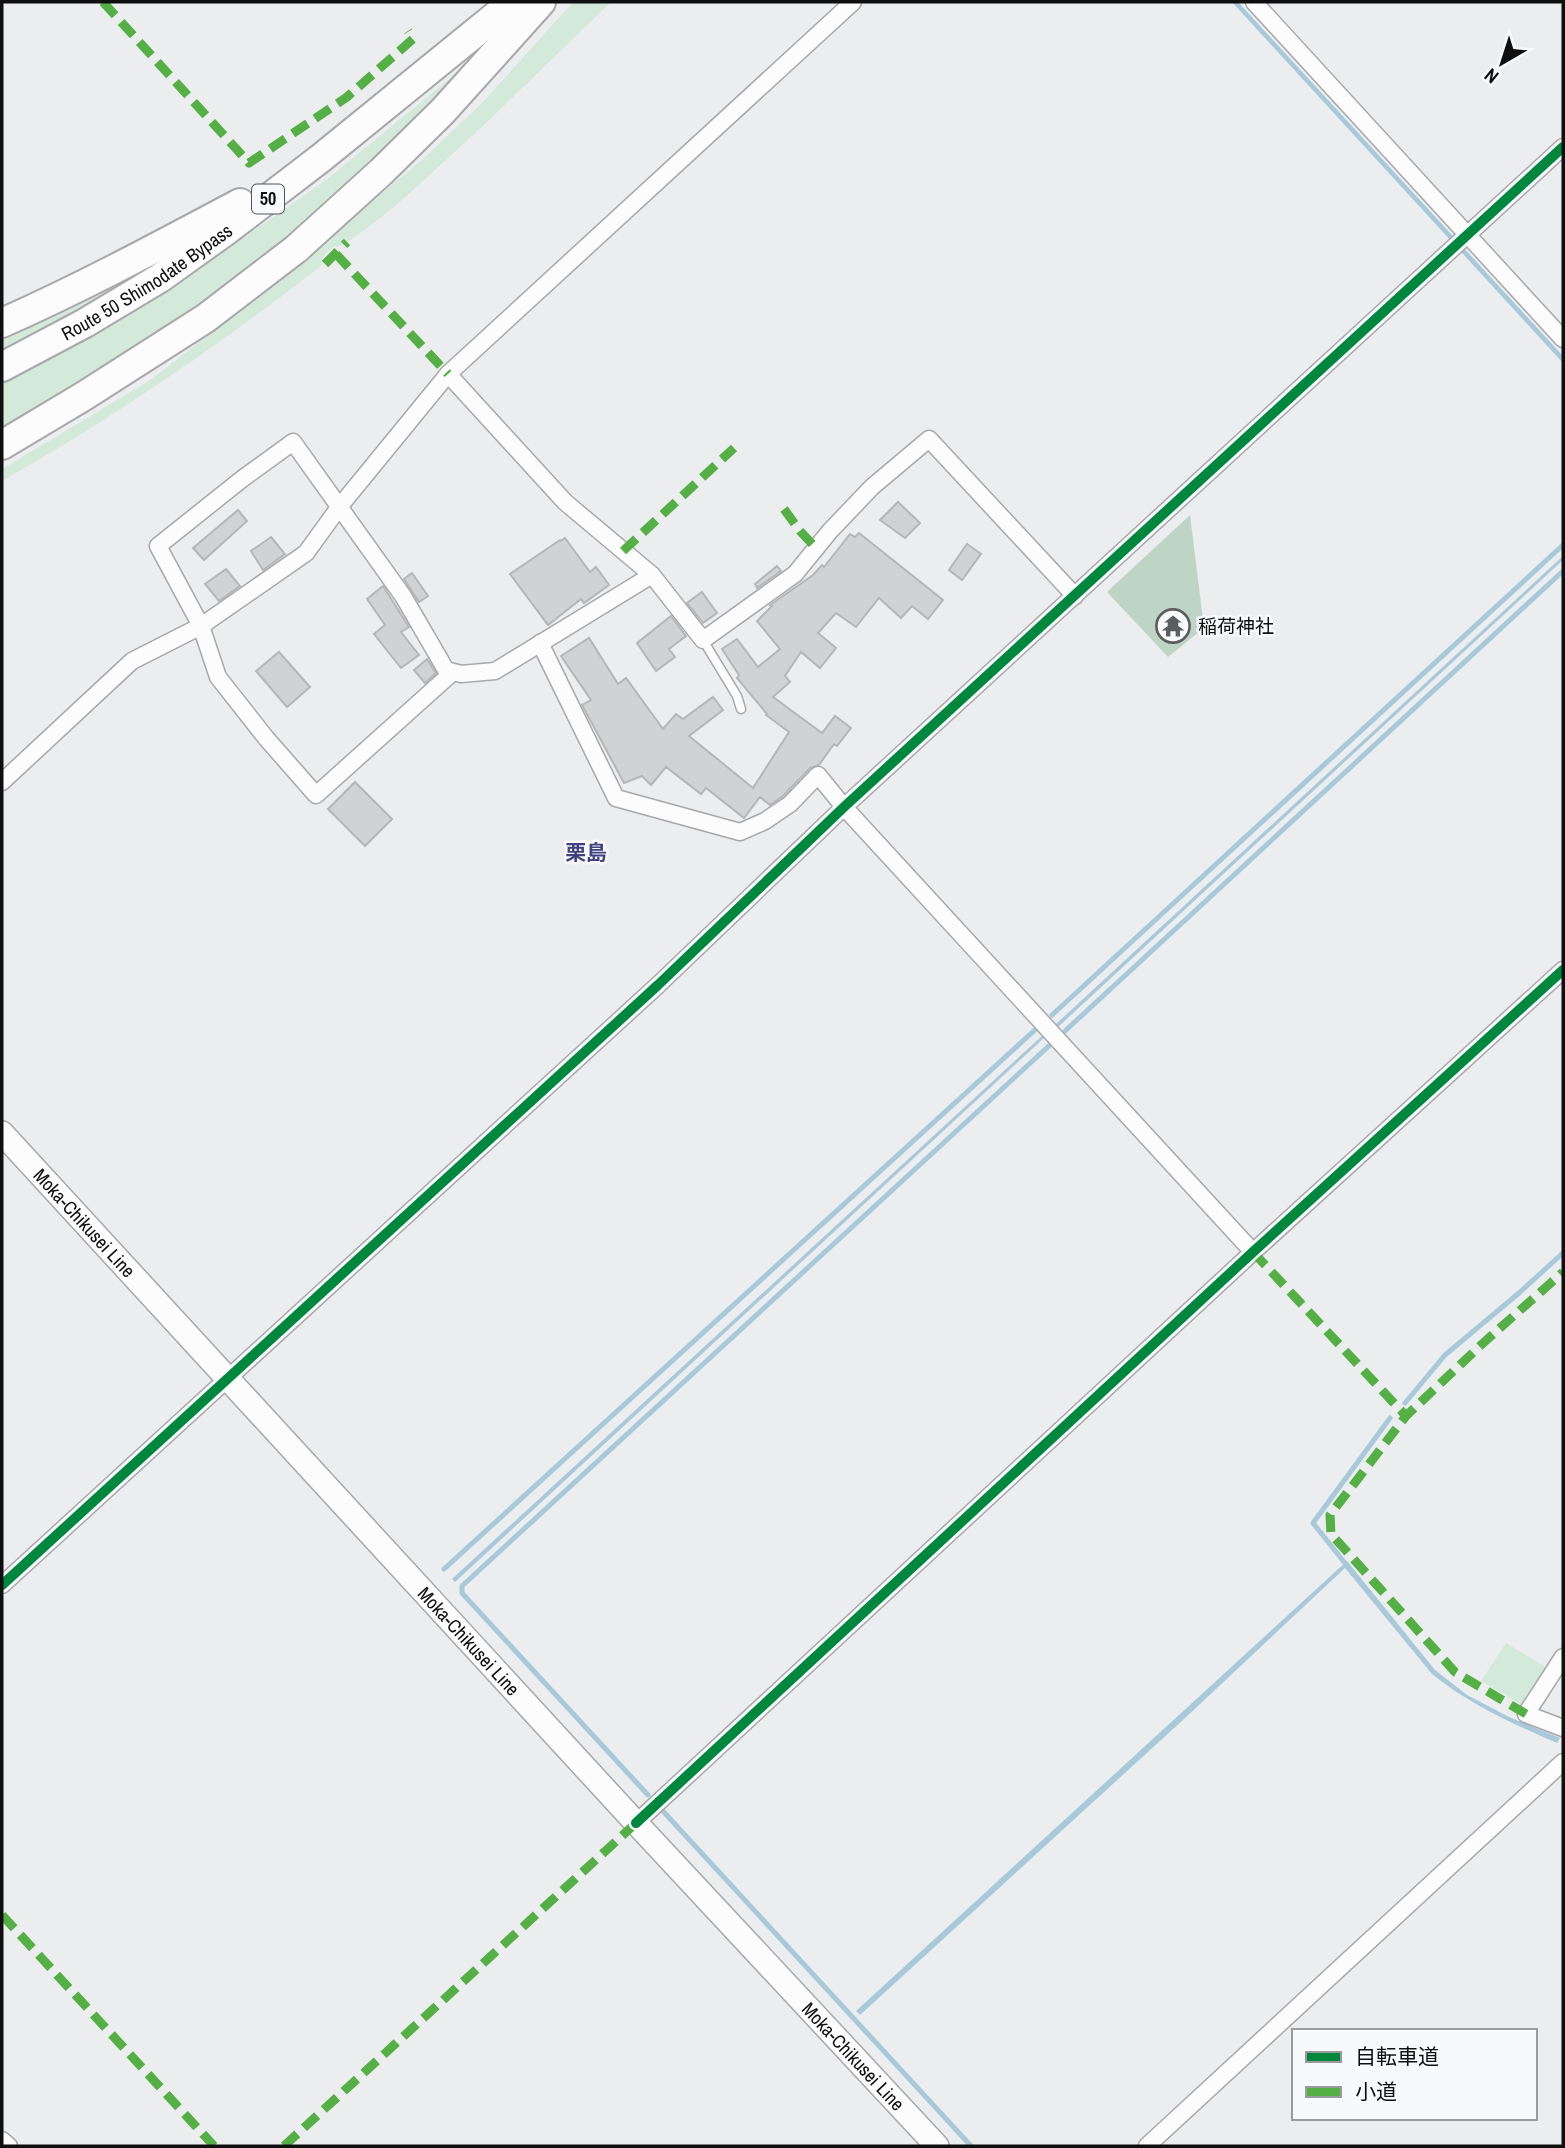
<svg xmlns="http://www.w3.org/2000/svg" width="1565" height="2148" viewBox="0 0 1565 2148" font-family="'Archivo Narrow','Noto Sans JP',sans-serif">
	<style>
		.green { fill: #d3e9da }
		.forest { fill: #bed5c5 }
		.water { fill: #a7c9d9 }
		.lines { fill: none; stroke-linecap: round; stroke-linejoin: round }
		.stream { stroke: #a7c9d9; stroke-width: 5 }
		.building { fill: #d1d2d4; stroke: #b5b6b7; stroke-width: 2 }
		.lane-casing { stroke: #a8a8aa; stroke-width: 11 }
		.street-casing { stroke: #a8a8aa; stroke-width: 19 }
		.secondary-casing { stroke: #a8a8aa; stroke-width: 26 }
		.highway-casing { stroke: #a8a8aa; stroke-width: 32 }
		.lane { stroke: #fcfcfd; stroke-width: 8 }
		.street { stroke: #fcfcfd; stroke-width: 16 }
		.secondary { stroke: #fcfcfd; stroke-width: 23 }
		.highway { stroke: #fcfcfd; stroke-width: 28 }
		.quiet { stroke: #54b044; stroke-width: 9; stroke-dasharray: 18 9; stroke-linecap: butt }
		.cycleway-casing { stroke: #f8f9fd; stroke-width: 15 }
		.cycleway { stroke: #00873e; stroke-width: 10 }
		.labels { text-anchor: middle; stroke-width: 5; stroke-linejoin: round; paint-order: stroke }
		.shield { fill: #f8f9fd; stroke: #555557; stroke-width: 2 }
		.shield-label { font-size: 18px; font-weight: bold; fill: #0f0f10 }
		.street-label { font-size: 19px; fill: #0f0f10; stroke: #f8f9fd }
		.poi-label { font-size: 19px; fill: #0f0f10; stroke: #f8f9fd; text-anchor: start }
		.neighbourhood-label { font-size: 21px; font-weight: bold; fill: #41427f; stroke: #f8f9fd }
	</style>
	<rect width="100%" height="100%" fill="#ecedef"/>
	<!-- green -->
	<g class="green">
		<path d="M573,2H611C557,54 503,108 447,159C413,190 378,224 338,247L334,246L323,256L321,266C218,346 115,417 2,481V469L152,379L251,302L422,160L483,102Z"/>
		<polygon points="460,70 465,74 299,236 171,332 2,437 2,380 158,294 229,248 326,180"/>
		<polygon points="172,260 2,352 2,336 75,305 157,262"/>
		<polygon points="1506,1643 1549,1669 1524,1706 1481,1681"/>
	</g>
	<!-- forest -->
	<polygon class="forest" points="1190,515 1204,628 1168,657 1107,592"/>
	<!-- water -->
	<g class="water">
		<polygon points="1232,2 1238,2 1563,356 1563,363"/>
		<polygon points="1563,556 1563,560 1058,1027 1056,1024"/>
		<polygon points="1043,1035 1045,1037 455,1582 452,1579"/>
		<path d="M1347,1561L1435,1670L1467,1695L1509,1717L1560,1738L1557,1743C1513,1724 1469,1704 1432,1674L1345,1568L1184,1719L860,2015L856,2011Z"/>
	</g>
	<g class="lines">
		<!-- stream -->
		<g class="stream">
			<polyline points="1052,1015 1563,545"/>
			<polyline points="1065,1031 1563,571"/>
			<polyline points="1405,1403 1445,1355 1519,1293 1563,1253"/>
			<polyline points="1348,1567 1313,1523 1390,1418"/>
			<polyline points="444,1569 1036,1029"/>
			<polyline points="648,1795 462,1593 462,1586 1051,1044"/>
			<polyline points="662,1810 971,2146"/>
		</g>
	</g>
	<!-- building -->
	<g class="building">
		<polygon points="898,502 920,523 905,538 880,520"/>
		<polygon points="238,510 247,521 204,560 193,548"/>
		<polygon points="859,533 943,600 928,619 912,606 901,618 879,598 856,627 836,613 818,633 836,648 820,668 801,652 785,676 790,682 773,697 822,733 835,716 851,728 837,746 834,744 819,765 810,768 783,796 770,805 760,797 744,818 706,788 701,794 666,767 651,785 642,776 624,783 582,705 591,700 561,656 589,638 618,684 626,678 663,729 676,714 683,719 713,697 723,710 689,736 753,788 789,732 766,715 767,714 737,678 739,675 722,649 737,639 758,667 780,649 757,621 772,606 770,605 813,575 822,565 824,567 850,534 855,537"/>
		<polygon points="271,537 285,554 263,570 251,551"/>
		<polygon points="565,538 590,572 596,567 609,585 584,603 581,599 548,625 510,574 560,540 561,541"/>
		<polygon points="967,544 981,554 962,580 949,570"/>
		<polygon points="777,566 781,571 757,588 755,584"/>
		<polygon points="226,569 240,586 219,601 205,584"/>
		<polygon points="412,573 428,596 419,602 404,579"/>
		<polygon points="383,586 409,627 401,632 419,655 401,668 374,634 385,625 367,599"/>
		<polygon points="702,592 717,613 703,623 687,603"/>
		<polygon points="671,616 686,636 669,649 675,657 656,671 637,643"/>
		<polygon points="279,652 310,687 287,707 256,671"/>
		<polygon points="427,659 436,673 425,683 414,670"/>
		<polygon points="355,782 392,819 365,846 328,809"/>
	</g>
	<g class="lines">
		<!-- lane casing -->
		<g class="lane-casing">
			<polyline id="lane" points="703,640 737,696 741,709"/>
		</g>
		<!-- street casing -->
		<g class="street-casing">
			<g id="street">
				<polyline points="1254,2 1563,339"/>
				<polyline points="448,374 565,502 652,575 703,640 795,574 830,531 872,487 929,439 1075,596"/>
				<polyline points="540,643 616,798 740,832 765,821 790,804 818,775 844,807 1253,1252"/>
				<polyline points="453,672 316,795 266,738 218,677 201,626 158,546 242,479 293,442 403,596 446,670 461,674 495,671 652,575"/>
				<polyline points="2,782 132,661 201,626 306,553 340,506 448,374 853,2"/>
				<polyline points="2,1585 658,985 844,807 1563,147"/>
				<polyline points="1563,1657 1526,1714 1563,1728"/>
				<polyline points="636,1823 1253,1252 1563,970"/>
				<polyline points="2,2140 9,2146"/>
				<polyline points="1147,2146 1563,1762"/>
			</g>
		</g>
		<!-- secondary casing -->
		<g class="secondary-casing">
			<g id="secondary">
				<path id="s1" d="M2,1133L636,1823L937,2146"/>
			</g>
		</g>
		<!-- highway casing -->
		<g class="highway-casing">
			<g id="highway">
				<path d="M2,323C83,287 161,245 240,203"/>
				<path id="s2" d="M2,367L85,323L160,278L227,230L321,158L513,2"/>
				<polyline points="2,445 84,396 206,318 296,249 381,172 443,111 541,2"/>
			</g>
		</g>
		<!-- lane -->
		<use href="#lane" class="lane"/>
		<!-- street -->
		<use href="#street" class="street"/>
		<!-- secondary -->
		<use href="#secondary" class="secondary"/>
		<!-- highway -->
		<use href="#highway" class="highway"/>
		<!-- quiet -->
		<g class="quiet">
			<polyline points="103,2 249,163 347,97 413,39 408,31"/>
			<polyline points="336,254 448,374"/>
			<polyline points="325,264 347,242"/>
			<polyline points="784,509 800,531 816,548"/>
			<polyline points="623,551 734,448"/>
			<polyline points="1253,1252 1406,1416"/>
			<polyline points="1526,1714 1455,1672 1331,1534 1330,1515 1406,1416 1481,1345 1563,1272"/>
			<polyline points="2,1915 214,2146"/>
			<polyline points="284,2146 636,1823"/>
		</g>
		<!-- cycleway casing -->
		<g class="cycleway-casing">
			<g id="cycleway">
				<polyline points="2,1585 658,985 844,807 1563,147"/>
				<polyline points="636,1823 1253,1252 1563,970"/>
			</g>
		</g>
		<!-- cycleway -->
		<use href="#cycleway" class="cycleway"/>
	</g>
	<!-- icons -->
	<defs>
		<g id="temple-ring" transform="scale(1.75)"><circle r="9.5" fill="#f8f9fd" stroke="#5c5d5e" stroke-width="1.5"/><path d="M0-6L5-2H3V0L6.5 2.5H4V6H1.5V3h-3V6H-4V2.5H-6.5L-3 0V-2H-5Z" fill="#5c5d5e"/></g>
	</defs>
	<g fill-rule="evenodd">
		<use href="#temple-ring" x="1173" y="626"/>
	</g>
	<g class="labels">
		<!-- shield labels -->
		<rect class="shield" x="252" y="184.5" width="32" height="29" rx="5"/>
		<g class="shield-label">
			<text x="268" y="205">50</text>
		</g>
		<!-- street labels -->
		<g class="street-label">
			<text dy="7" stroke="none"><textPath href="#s2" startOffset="168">Route 50 Shimodate Bypass</textPath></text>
			<text dy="7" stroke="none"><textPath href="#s1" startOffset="122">Moka-Chikusei Line</textPath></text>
			<text dy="7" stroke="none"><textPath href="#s1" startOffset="690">Moka-Chikusei Line</textPath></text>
			<text dy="7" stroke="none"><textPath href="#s1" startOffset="1256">Moka-Chikusei Line</textPath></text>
		</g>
		<!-- poi labels -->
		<g class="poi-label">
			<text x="1198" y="633">稲荷神社</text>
		</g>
		<!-- neighbourhood labels -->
		<g class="neighbourhood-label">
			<text x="586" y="860">栗島</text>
		</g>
	</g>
	<!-- border -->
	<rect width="1565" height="2148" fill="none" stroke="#0f0f10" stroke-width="7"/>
	<!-- legend -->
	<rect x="1292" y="2029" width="245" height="91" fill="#f8f9fd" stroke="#9b9b9e" stroke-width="2"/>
	<rect x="1306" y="2052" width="35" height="10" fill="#00873e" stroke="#9b9b9e" stroke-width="2"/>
	<text x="1355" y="2064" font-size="21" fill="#0f0f10">自転車道</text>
	<rect x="1306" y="2087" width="35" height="10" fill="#54b044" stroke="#9b9b9e" stroke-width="2"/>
	<text x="1355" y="2099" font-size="21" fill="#0f0f10">小道</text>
	<!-- north arrow -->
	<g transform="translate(1502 63) rotate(219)" stroke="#f8f9fd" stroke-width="5" paint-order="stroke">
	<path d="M0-5L12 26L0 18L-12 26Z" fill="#0f0f10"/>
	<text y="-10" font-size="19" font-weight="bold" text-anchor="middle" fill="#0f0f10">N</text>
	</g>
</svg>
